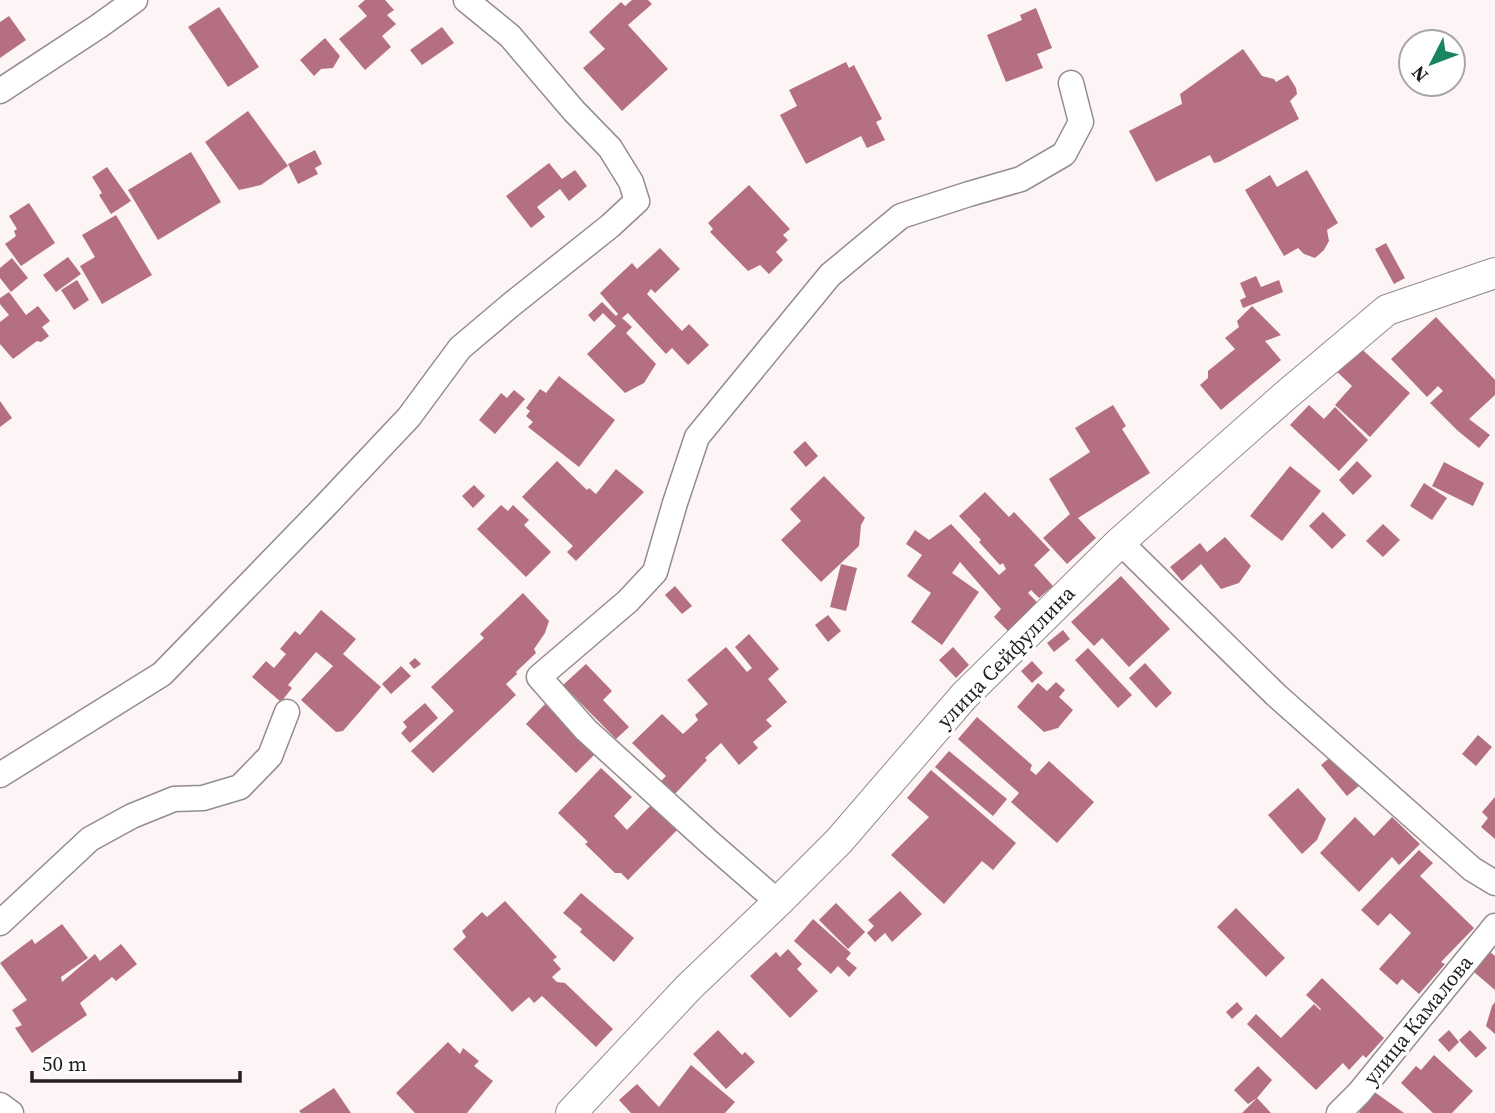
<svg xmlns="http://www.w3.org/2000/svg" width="1495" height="1113" viewBox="0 0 1495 1113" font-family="'Source Serif 4',serif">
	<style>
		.building { fill: #b47080 }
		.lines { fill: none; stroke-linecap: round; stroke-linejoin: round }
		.minor-casing { stroke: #948c8d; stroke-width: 27 }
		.tertiary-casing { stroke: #948c8d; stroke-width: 32 }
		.minor { stroke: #fff; stroke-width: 24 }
		.tertiary { stroke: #fff; stroke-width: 30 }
		.labels { text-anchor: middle; stroke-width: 7; stroke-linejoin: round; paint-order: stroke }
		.street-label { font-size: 21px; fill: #231f20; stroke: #fff }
	</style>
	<rect width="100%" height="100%" fill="#fdf4f6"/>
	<!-- building -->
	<g class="building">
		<polygon points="365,0 385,0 394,10 387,15 396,24 382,36 391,47 365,70 339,39 367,16 358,6"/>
		<polygon points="632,0 648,0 652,4 628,25 668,69 622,111 583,68 605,49 589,32 621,2 625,6"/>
		<polygon points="219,7 259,67 228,87 188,27"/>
		<polygon points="1036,8 1052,48 1037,54 1043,68 1006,82 987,35 1022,20 1020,15"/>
		<polygon points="9,16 26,40 0,58 0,22"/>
		<polygon points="442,27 454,43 422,65 410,50"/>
		<polygon points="325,38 340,56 333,68 321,69 314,76 300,60"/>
		<polygon points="1243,49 1262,76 1274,79 1276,82 1288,75 1296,88 1297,94 1290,101 1299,119 1219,162 1214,163 1210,155 1156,182 1129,131 1182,104 1180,94"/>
		<polygon points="846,62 849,68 854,65 882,119 876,122 885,140 867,148 861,136 806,164 780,115 797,106 789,90"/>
		<polygon points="248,111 288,166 261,185 239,190 205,142"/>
		<polygon points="315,150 322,164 315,168 318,174 298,184 288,164"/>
		<polygon points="191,152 221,202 158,240 128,190"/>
		<polygon points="549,163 562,179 575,170 587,186 569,201 560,189 537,207 545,217 531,228 506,196"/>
		<polygon points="107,167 131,201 111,214 99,195 102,193 92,177"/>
		<polygon points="1307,170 1338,223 1327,230 1329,241 1324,250 1315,258 1304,254 1298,248 1284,256 1245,190 1270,175 1277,187"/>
		<polygon points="749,185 790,229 783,235 788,240 776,252 783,260 769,274 760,265 748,271 710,232 713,229 708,223"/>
		<polygon points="29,203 55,243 21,266 5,244 16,236 14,231 17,229 9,216"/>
		<polygon points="116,215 152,275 102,304 80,266 95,257 82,235"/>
		<polygon points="1386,243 1405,278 1394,284 1375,249"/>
		<polygon points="660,248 680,269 655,293 651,289 647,294 682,331 689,324 709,345 688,365 672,348 666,354 628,313 622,318 632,327 626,333 656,364 644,383 625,393 587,354 616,326 603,313 594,322 588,315 602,302 616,316 618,314 600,293 632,263 637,269"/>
		<polygon points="68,257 81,274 56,292 43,275"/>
		<polygon points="12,258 28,278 11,292 0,278 0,268"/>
		<polygon points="1256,276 1261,287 1279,280 1283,292 1243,308 1240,300 1246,297 1240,283"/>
		<polygon points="77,280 89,300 74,310 61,290"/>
		<polygon points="9,292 26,315 38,306 50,321 42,327 49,336 41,342 37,341 13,359 0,344 0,322 9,315 0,304 0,298"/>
		<polygon points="1252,306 1281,335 1265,341 1281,360 1221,410 1200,385 1208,378 1208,371 1235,349 1225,338 1239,327 1237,321"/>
		<polygon points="1436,317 1495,380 1495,395 1469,419 1490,435 1479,448 1458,431 1430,403 1443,391 1438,386 1427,397 1391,359"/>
		<polygon points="1355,343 1410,393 1370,437 1335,405 1352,386 1332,367"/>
		<polygon points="559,376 615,420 579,467 528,427 533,422 526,416 530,411 526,408 540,389 546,393"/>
		<polygon points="514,390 525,399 495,434 479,420 501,393 507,398"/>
		<polygon points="0,401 12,418 0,427"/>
		<polygon points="1113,405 1126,426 1122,429 1150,473 1078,518 1096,538 1067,564 1043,538 1070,514 1049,479 1090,452 1075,428"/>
		<polygon points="1309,405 1324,419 1335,407 1368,440 1339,471 1290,425"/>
		<polygon points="805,441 818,456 806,467 793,452"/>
		<polygon points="557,461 587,490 589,488 596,494 616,469 644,492 576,561 567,552 573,546 522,497"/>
		<polygon points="1357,461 1372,476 1353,495 1339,480"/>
		<polygon points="1444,462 1484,483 1473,506 1432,486"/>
		<polygon points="1290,466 1321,491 1282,541 1250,516"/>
		<polygon points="824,476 865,518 861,525 859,546 821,582 781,540 801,521 790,509"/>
		<polygon points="1424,483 1447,498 1432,520 1410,506"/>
		<polygon points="474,485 485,496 473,508 462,496"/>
		<polygon points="985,492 1009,517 1014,512 1050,550 1034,565 1053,586 1039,598 1031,590 1028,593 1038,603 1008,631 994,617 1001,609 960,562 952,573 979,592 942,645 911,622 931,593 907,576 922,555 906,544 915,530 929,540 951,524 999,575 1006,569 1003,563 1000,565 979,542 981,540 959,516"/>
		<polygon points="501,505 508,511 513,505 529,520 524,525 551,552 526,577 477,529"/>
		<polygon points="1323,512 1346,535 1332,549 1309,526"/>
		<polygon points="1383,524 1400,540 1383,557 1366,541"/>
		<polygon points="1225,537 1251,566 1239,583 1221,589 1201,564 1182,581 1170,567 1200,543 1207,552"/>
		<polygon points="841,564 857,568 846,611 830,607"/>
		<polygon points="1121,576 1170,629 1129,667 1102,638 1094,646 1071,622"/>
		<polygon points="675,586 692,606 682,614 665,595"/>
		<polygon points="523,593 549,621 545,633 534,649 536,653 516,672 517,674 506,684 516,695 433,773 411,751 454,711 431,687 484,638 480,634"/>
		<polygon points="321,610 356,639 343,654 381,687 343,731 336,732 301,700 333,666 316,652 288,685 292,688 281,702 252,677 266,661 274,668 286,654 280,649 295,631 300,635"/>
		<polygon points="828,615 841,631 828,642 815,625"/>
		<polygon points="1063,630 1070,639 1054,652 1047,643"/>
		<polygon points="749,634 779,669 768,679 787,702 766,720 772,726 753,742 758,748 739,765 721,743 705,758 707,760 672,797 658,784 666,776 632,743 662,714 683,734 698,720 695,715 708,704 687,680 726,647 747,672 752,668 735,647"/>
		<polygon points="953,647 969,665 956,678 939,660"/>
		<polygon points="1088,648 1132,695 1118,708 1075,660"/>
		<polygon points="415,658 421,664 414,669 409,663"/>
		<polygon points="1032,661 1043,673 1032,683 1021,671"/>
		<polygon points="1145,663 1172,693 1156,708 1129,678"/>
		<polygon points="586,664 612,691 603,700 629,727 616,739 563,685"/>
		<polygon points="401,666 411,676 391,694 382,684"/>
		<polygon points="1056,682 1065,690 1059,697 1073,710 1058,728 1044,732 1017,707 1038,683 1047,691"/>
		<polygon points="425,703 438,718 410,743 401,733 407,727 403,722"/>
		<polygon points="545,704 595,754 576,773 526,724"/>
		<polygon points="977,717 1032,765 1030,770 1036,775 1049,761 1094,802 1057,843 1011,802 1019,793 958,739"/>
		<polygon points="1478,735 1492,747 1476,766 1462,754"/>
		<polygon points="949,751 1007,799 993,816 935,767"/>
		<polygon points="1333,755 1360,785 1347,796 1321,765"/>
		<polygon points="601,768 632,797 614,816 627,830 655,801 681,826 628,880 621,873 615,873 585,844 588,842 558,813"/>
		<polygon points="931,770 1016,843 993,870 982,861 944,904 891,855 929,817 907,798"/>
		<polygon points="1298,788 1326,819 1317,840 1302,854 1268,815"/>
		<polygon points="1495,797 1495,839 1481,827 1488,818 1482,812"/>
		<polygon points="1355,817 1374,836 1392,817 1420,844 1399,865 1392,857 1359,892 1320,853"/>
		<polygon points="1419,850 1433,863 1420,876 1474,928 1441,962 1445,964 1419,994 1402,979 1397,985 1379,969 1411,933 1390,913 1378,926 1361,910"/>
		<polygon points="900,891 922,914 892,942 885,933 875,942 867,933 874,926 868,920"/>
		<polygon points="581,893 634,938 614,962 580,932 582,929 563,913"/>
		<polygon points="505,901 557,957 553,960 561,969 552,977 557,982 565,983 613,1029 596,1047 542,996 534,1003 529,997 512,1012 453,949 466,937 462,931 482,912 487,917"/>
		<polygon points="836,903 865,932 848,949 819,920"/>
		<polygon points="1236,908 1285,958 1266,977 1217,927"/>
		<polygon points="813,919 851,953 846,959 857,968 849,977 838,966 831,974 794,941"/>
		<polygon points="62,924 88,958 61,977 62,982 95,954 100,961 121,944 137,964 116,981 112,977 80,1003 87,1015 32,1053 15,1028 22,1025 12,1010 27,1000 0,963 32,939 35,944"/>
		<polygon points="1484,947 1495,956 1495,990 1467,966"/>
		<polygon points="788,949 802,964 797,969 818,991 790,1018 750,976 776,952 780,957"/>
		<polygon points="1322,978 1384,1038 1366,1058 1363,1055 1349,1070 1343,1063 1316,1090 1247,1024 1256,1014 1281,1038 1314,1004 1320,1010 1321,1009 1306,995"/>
		<polygon points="1237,1002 1243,1009 1232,1019 1226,1012"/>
		<polygon points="1495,1002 1495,1034 1486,1026 1492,1006"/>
		<polygon points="718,1030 742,1055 745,1052 755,1062 726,1089 693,1054"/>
		<polygon points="1449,1030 1459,1042 1449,1052 1438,1040"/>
		<polygon points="1470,1030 1487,1048 1476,1058 1459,1040"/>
		<polygon points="448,1042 460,1054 463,1048 479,1061 474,1066 493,1081 467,1113 415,1113 396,1093"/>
		<polygon points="1434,1055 1473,1091 1452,1113 1433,1113 1401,1083 1416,1066 1421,1070"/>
		<polygon points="691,1065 735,1102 725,1113 631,1113 619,1100 637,1084 659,1107"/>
		<polygon points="1258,1066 1272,1080 1257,1098 1271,1113 1242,1113 1257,1098 1248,1104 1234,1090"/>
		<polygon points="334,1088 351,1113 301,1113 299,1111"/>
		<polygon points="1373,1091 1404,1113 1360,1113 1359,1112"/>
	</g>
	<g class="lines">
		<!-- minor casing -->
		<g class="minor-casing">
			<g id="minor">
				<polyline points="0,91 99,26 135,0"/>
				<polyline points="1120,542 1276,695 1472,869 1495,883"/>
				<polyline points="0,775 162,674 326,505 409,417 460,348 512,304 610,226 637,201 631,182 610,148 574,111 510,36 466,0"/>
				<polyline points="778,902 709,842 586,730 539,677 628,601 655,572 675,503 697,437 830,275 901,216 969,194 1021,179 1064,154 1081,122 1071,83"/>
				<polyline points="0,923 90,839 132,816 174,799 203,798 240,787 270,756 287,712"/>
				<polyline points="0,1105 11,1113"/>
				<polyline points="1339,1113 1359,1093 1495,926"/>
			</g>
		</g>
		<!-- tertiary casing -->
		<g class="tertiary-casing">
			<polyline id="tertiary" points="571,1113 689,987 778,902 839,841 964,696 1120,542 1285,396 1387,310 1495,273"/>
		</g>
		<!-- minor -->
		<use href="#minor" class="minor"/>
		<!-- tertiary -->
		<use href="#tertiary" class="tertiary"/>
	</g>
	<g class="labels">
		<!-- street labels -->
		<g class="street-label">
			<text transform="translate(1006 657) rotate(-46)" y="7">улица Сейфуллина</text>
			<text transform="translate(1418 1020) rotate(-51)" y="7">улица Камалова</text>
		</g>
	</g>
	<!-- north arrow -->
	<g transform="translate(1432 63) rotate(228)"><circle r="33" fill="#ffffff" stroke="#a7a5a6" stroke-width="2"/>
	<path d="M0-5L12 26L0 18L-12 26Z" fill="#188460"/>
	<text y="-10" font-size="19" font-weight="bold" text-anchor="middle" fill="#231f20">N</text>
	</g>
	<!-- scale -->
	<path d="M32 1071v10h208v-10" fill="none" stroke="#231f20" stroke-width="3.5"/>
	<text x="42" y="1071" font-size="21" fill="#231f20" stroke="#ffffff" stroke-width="5" paint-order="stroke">50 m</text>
</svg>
